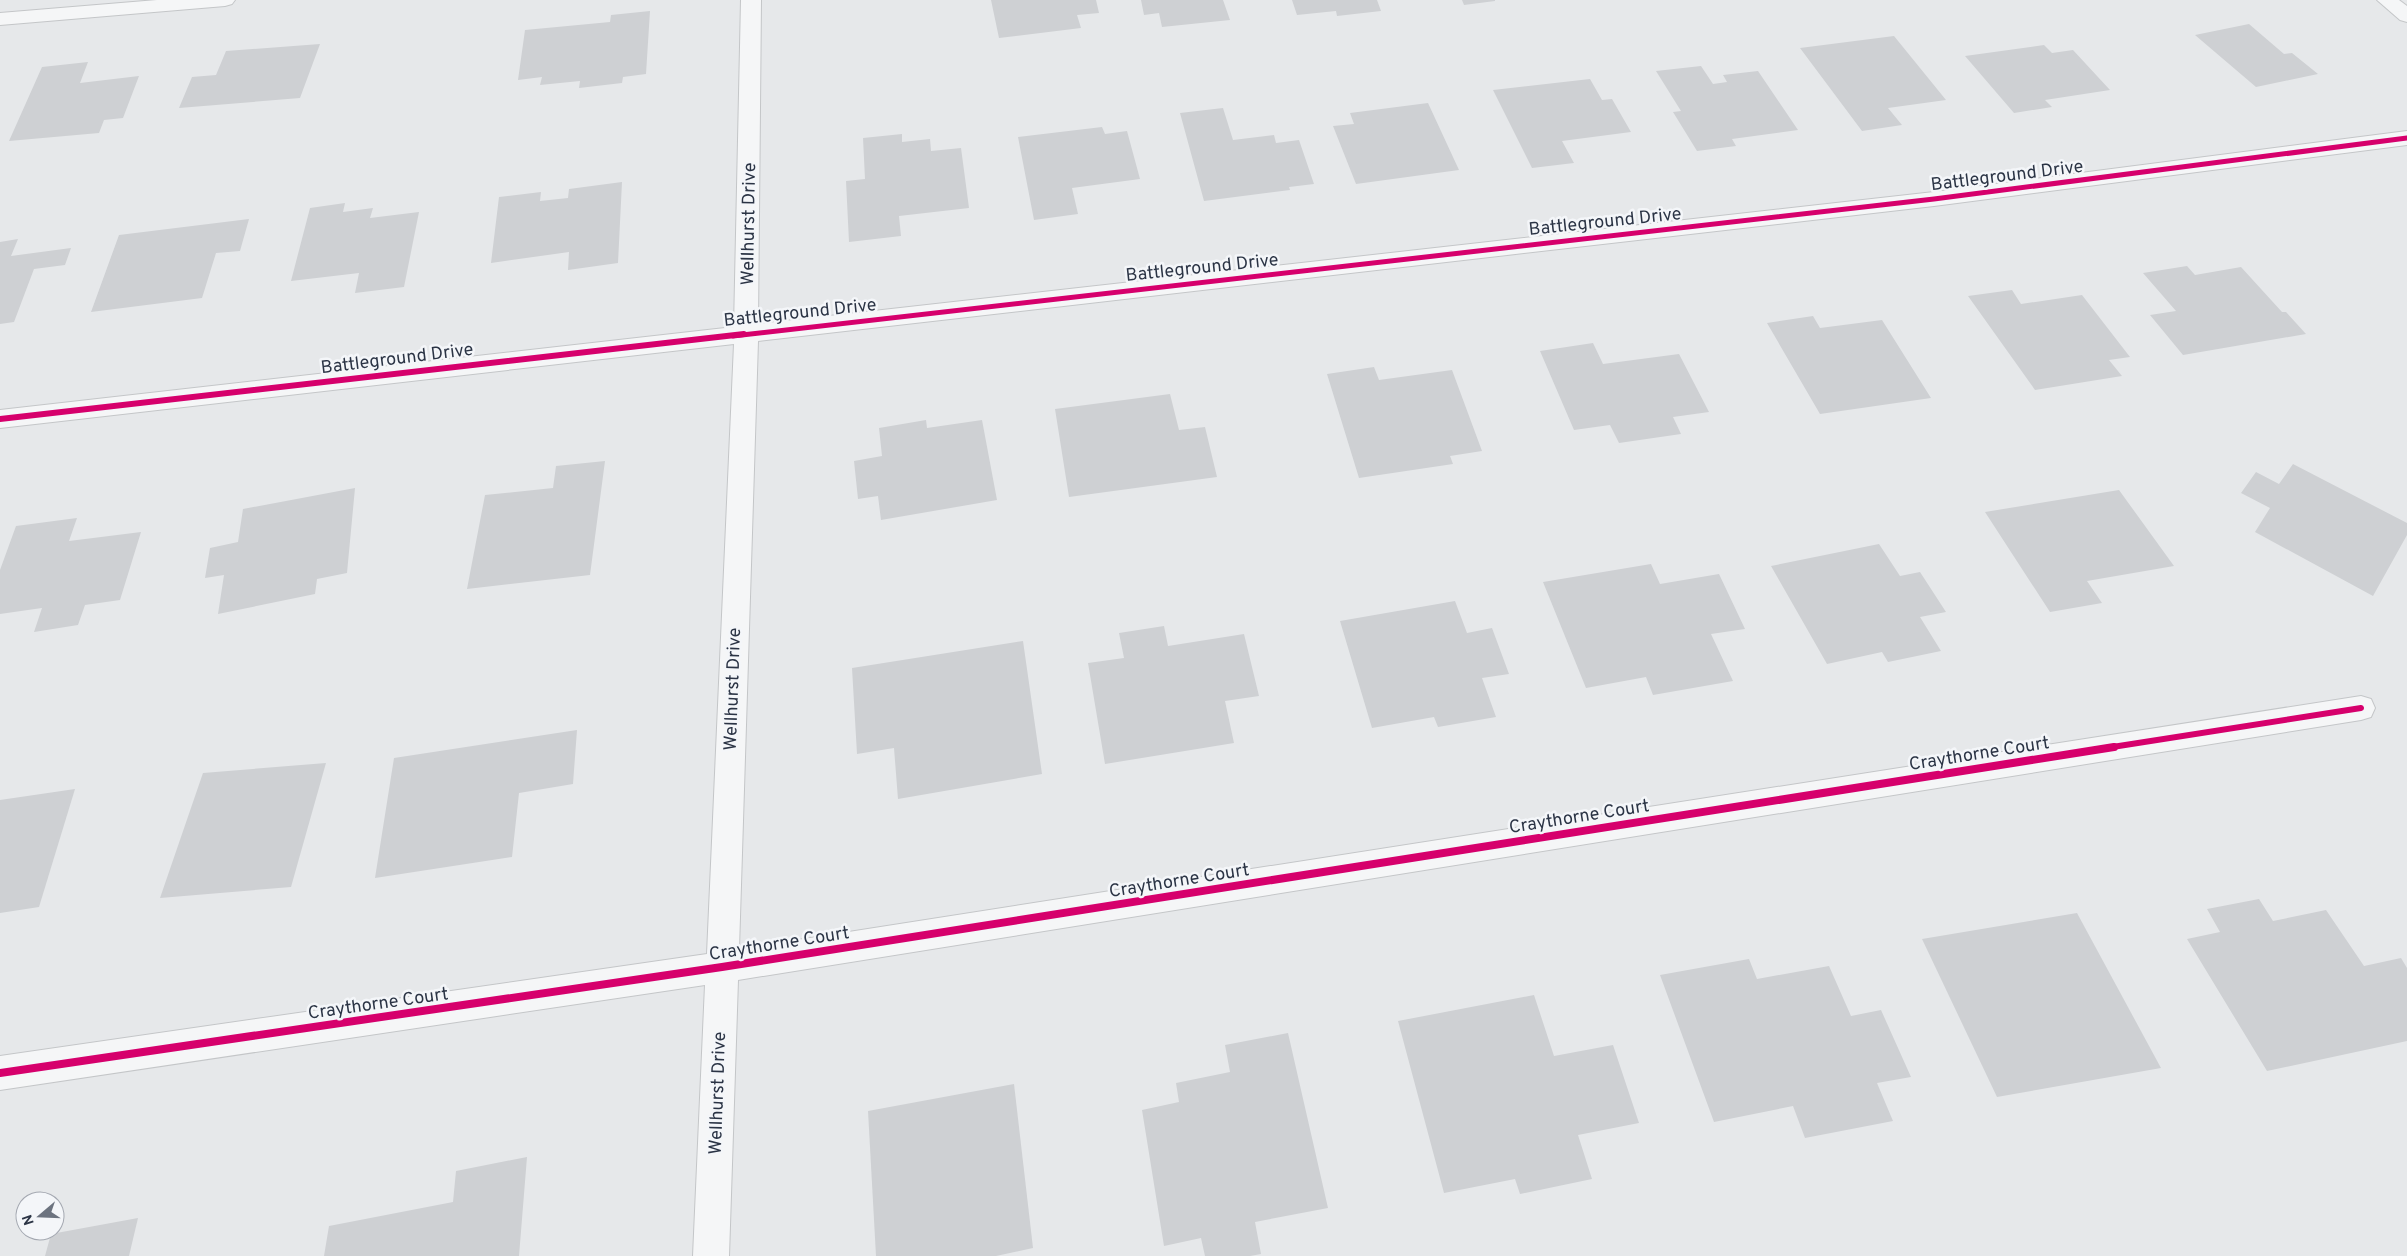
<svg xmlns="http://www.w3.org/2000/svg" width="2407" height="1256" viewBox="0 0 2407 1256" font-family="Overpass,sans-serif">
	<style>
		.building { fill: #ced0d3 }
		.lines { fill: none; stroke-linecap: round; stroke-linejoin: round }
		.minor-casing { stroke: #c4c6c8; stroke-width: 2 }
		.tertiary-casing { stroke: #c4c6c8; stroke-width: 2 }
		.minor { fill: #f5f6f7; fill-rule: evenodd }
		.tertiary { fill: #f5f6f7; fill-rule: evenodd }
		.cycleway-far2-casing { stroke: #f4f6f9; stroke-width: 8 }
		.cycleway-far1-casing { stroke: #f4f6f9; stroke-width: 9 }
		.cycleway-casing { stroke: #f4f6f9; stroke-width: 11 }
		.cycleway-far2 { stroke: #d6006c; stroke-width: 5 }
		.cycleway-far1 { stroke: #d6006c; stroke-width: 6 }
		.cycleway { stroke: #d6006c; stroke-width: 8 }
		.labels { text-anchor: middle; stroke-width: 5; stroke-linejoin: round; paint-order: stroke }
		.street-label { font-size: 18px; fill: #2b3445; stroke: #f4f6f9 }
	</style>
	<rect width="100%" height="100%" fill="#e6e8ea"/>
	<!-- building -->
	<g class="building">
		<polygon points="991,0 1096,0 1099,13 1077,15 1081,28 999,38"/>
		<polygon points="1141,0 1223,0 1230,20 1162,27 1159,13 1144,15"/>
		<polygon points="1292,0 1377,0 1381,11 1337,16 1336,11 1297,15"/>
		<polygon points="1462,0 1495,0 1495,1 1464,5"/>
		<polygon points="650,11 646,74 623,77 622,83 579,88 580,81 540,85 542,77 518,80 525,30 610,22 611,15"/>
		<polygon points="2249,24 2284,54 2292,53 2318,74 2256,87 2195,35"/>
		<polygon points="1894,36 1946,100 1888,108 1902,125 1862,131 1800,48"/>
		<polygon points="320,44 300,98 179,108 192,77 216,75 226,51"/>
		<polygon points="2044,45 2052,53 2073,50 2110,90 2045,100 2052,107 2014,113 1965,56"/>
		<polygon points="88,62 80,83 139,76 123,118 104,120 99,133 9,141 42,67"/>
		<polygon points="1701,66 1713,84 1727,82 1723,75 1758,71 1798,130 1732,139 1736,146 1697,151 1673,112 1681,111 1656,71"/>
		<polygon points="1590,79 1602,100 1612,99 1631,132 1562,141 1574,163 1532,168 1493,90"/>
		<polygon points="1428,103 1459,170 1356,184 1333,126 1354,124 1350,113"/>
		<polygon points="1223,108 1233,140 1274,135 1276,143 1299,140 1314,184 1289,187 1290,190 1204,201 1180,113"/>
		<polygon points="1102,127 1105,134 1127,131 1140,179 1072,188 1078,214 1034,220 1018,137"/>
		<polygon points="902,134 902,142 930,139 931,151 961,148 969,208 899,216 901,236 849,242 846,181 865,179 863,138"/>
		<polygon points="622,182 618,263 568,270 569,252 491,263 499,197 541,192 540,201 568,198 569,189"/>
		<polygon points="345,203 343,212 373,208 370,218 419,212 404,287 355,293 359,273 291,281 310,208"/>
		<polygon points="249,219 240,251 216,253 202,298 91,312 119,235"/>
		<polygon points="18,239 11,256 71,248 65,265 34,269 14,322 0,324 0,242"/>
		<polygon points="2187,266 2195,275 2241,267 2282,312 2286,312 2306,334 2183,355 2150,315 2176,311 2143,273"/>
		<polygon points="2012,290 2021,304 2082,295 2130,357 2109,360 2122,376 2035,390 1968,296"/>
		<polygon points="1813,316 1820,328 1882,320 1931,398 1820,414 1767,323"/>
		<polygon points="1593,343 1603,364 1679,354 1709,412 1673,417 1681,434 1619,443 1610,425 1574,430 1540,351"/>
		<polygon points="1374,367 1379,380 1452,370 1482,451 1450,456 1453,464 1359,478 1327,374"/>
		<polygon points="1170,394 1179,430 1205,427 1217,477 1069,497 1055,409"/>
		<polygon points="926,420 927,428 982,420 997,500 881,520 878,496 858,499 854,461 882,456 879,428"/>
		<polygon points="605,461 590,575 467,589 485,495 553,488 556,466"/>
		<polygon points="2293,464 2407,523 2407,535 2373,596 2255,532 2270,508 2241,493 2256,472 2279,484"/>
		<polygon points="355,488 347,573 317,579 315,594 218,614 224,575 205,578 210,548 238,542 243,509"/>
		<polygon points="2119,490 2174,566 2087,581 2102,603 2050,612 1985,512"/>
		<polygon points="77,518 69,541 141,532 120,600 85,605 78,625 34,632 42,608 0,614 0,570 16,526"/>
		<polygon points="1879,544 1900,576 1920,572 1946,612 1920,617 1941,651 1888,662 1882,652 1827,664 1771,566"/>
		<polygon points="1651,564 1660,584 1719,574 1745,629 1711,634 1733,681 1653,695 1646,677 1586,688 1543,582"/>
		<polygon points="1455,601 1467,633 1492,628 1509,674 1482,678 1496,717 1438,727 1434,717 1372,728 1340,621"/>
		<polygon points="1164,626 1168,646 1244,634 1259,696 1225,701 1234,743 1105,764 1088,663 1124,658 1119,633"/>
		<polygon points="1023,641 1042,774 898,799 894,748 857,754 852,668"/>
		<polygon points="577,730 573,784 519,793 512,857 375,878 394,758"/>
		<polygon points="326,763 291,887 160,898 203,773"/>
		<polygon points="75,789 39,907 0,913 0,800"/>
		<polygon points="2259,899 2273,921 2326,910 2364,966 2401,958 2407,968 2407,1041 2267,1071 2187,939 2220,932 2207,909"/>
		<polygon points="2077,913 2161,1068 1997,1097 1922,939"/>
		<polygon points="1749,959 1757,979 1829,966 1851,1016 1881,1010 1911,1077 1877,1083 1893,1121 1805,1138 1793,1106 1714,1122 1660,975"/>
		<polygon points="1534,995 1554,1056 1613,1045 1639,1123 1578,1135 1592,1179 1520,1194 1515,1179 1444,1193 1398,1021"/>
		<polygon points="1288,1033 1328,1208 1255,1222 1261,1254 1250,1256 1205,1256 1201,1238 1164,1246 1142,1110 1179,1102 1176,1083 1230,1072 1225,1045"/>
		<polygon points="1014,1084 1033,1248 996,1256 876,1256 868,1111"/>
		<polygon points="527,1157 519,1256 324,1256 329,1226 453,1202 456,1171"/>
		<polygon points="138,1218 129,1256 45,1256 51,1234"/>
	</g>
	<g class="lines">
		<!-- minor casing -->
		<g class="minor-casing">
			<g id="minor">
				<polygon points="157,0 235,0 232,4 225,6 0,25 0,13"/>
				<polygon points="741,0 761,0 758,324 1934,192 2407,131 2407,145 1934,206 758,341 739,949 2361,696 2371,699 2375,708 2371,717 2361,720 738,980 729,1256 693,1256 705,985 0,1090 0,1056 707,954 734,344 0,428 0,410 734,327"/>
			</g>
		</g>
		<!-- tertiary casing -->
		<g class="tertiary-casing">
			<polygon id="tertiary" points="2377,0 2399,0 2407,6 2407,22 2400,20"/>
		</g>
		<!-- minor -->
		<use href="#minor" class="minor"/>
		<!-- tertiary -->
		<use href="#tertiary" class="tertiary"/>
		<!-- cycleway-far2 casing -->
		<g class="cycleway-far2-casing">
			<polyline id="cycleway-far2" points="733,336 1934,199 2407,138"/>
		</g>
		<!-- cycleway-far1 casing -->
		<g class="cycleway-far1-casing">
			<g id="cycleway-far1">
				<polyline points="0,419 744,334"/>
				<polyline points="2106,748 2361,708"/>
			</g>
		</g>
		<!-- cycleway casing -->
		<g class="cycleway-casing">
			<polyline id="cycleway" points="0,1073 722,967 2114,747"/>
		</g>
		<!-- cycleway-far2 -->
		<use href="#cycleway-far2" class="cycleway-far2"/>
		<!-- cycleway-far1 -->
		<use href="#cycleway-far1" class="cycleway-far1"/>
		<!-- cycleway -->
		<use href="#cycleway" class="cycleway"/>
	</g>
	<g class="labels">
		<!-- street labels -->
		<g class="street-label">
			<text transform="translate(2007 175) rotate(-7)" y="6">Battleground Drive</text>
			<text transform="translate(1605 221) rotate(-6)" y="6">Battleground Drive</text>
			<text transform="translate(748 224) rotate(-89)" y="6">Wellhurst Drive</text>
			<text transform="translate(1202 267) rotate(-6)" y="6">Battleground Drive</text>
			<text transform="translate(800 312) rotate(-6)" y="6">Battleground Drive</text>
			<text transform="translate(397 358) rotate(-7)" y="6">Battleground Drive</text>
			<text transform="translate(732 689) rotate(-88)" y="6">Wellhurst Drive</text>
			<text transform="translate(1979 753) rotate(-9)" y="6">Craythorne Court</text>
			<text transform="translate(1579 816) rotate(-9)" y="6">Craythorne Court</text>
			<text transform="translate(1179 880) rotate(-9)" y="6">Craythorne Court</text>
			<text transform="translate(779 943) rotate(-9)" y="6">Craythorne Court</text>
			<text transform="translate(378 1003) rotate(-8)" y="6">Craythorne Court</text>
			<text transform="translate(717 1093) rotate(-88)" y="6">Wellhurst Drive</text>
		</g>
	</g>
	<!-- north arrow -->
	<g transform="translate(40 1216) rotate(251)"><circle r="24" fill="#f4f6f9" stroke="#a4a8b1"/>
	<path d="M0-4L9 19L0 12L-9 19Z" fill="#6c737f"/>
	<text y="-8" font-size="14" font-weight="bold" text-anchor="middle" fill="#2b3445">N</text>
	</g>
</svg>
